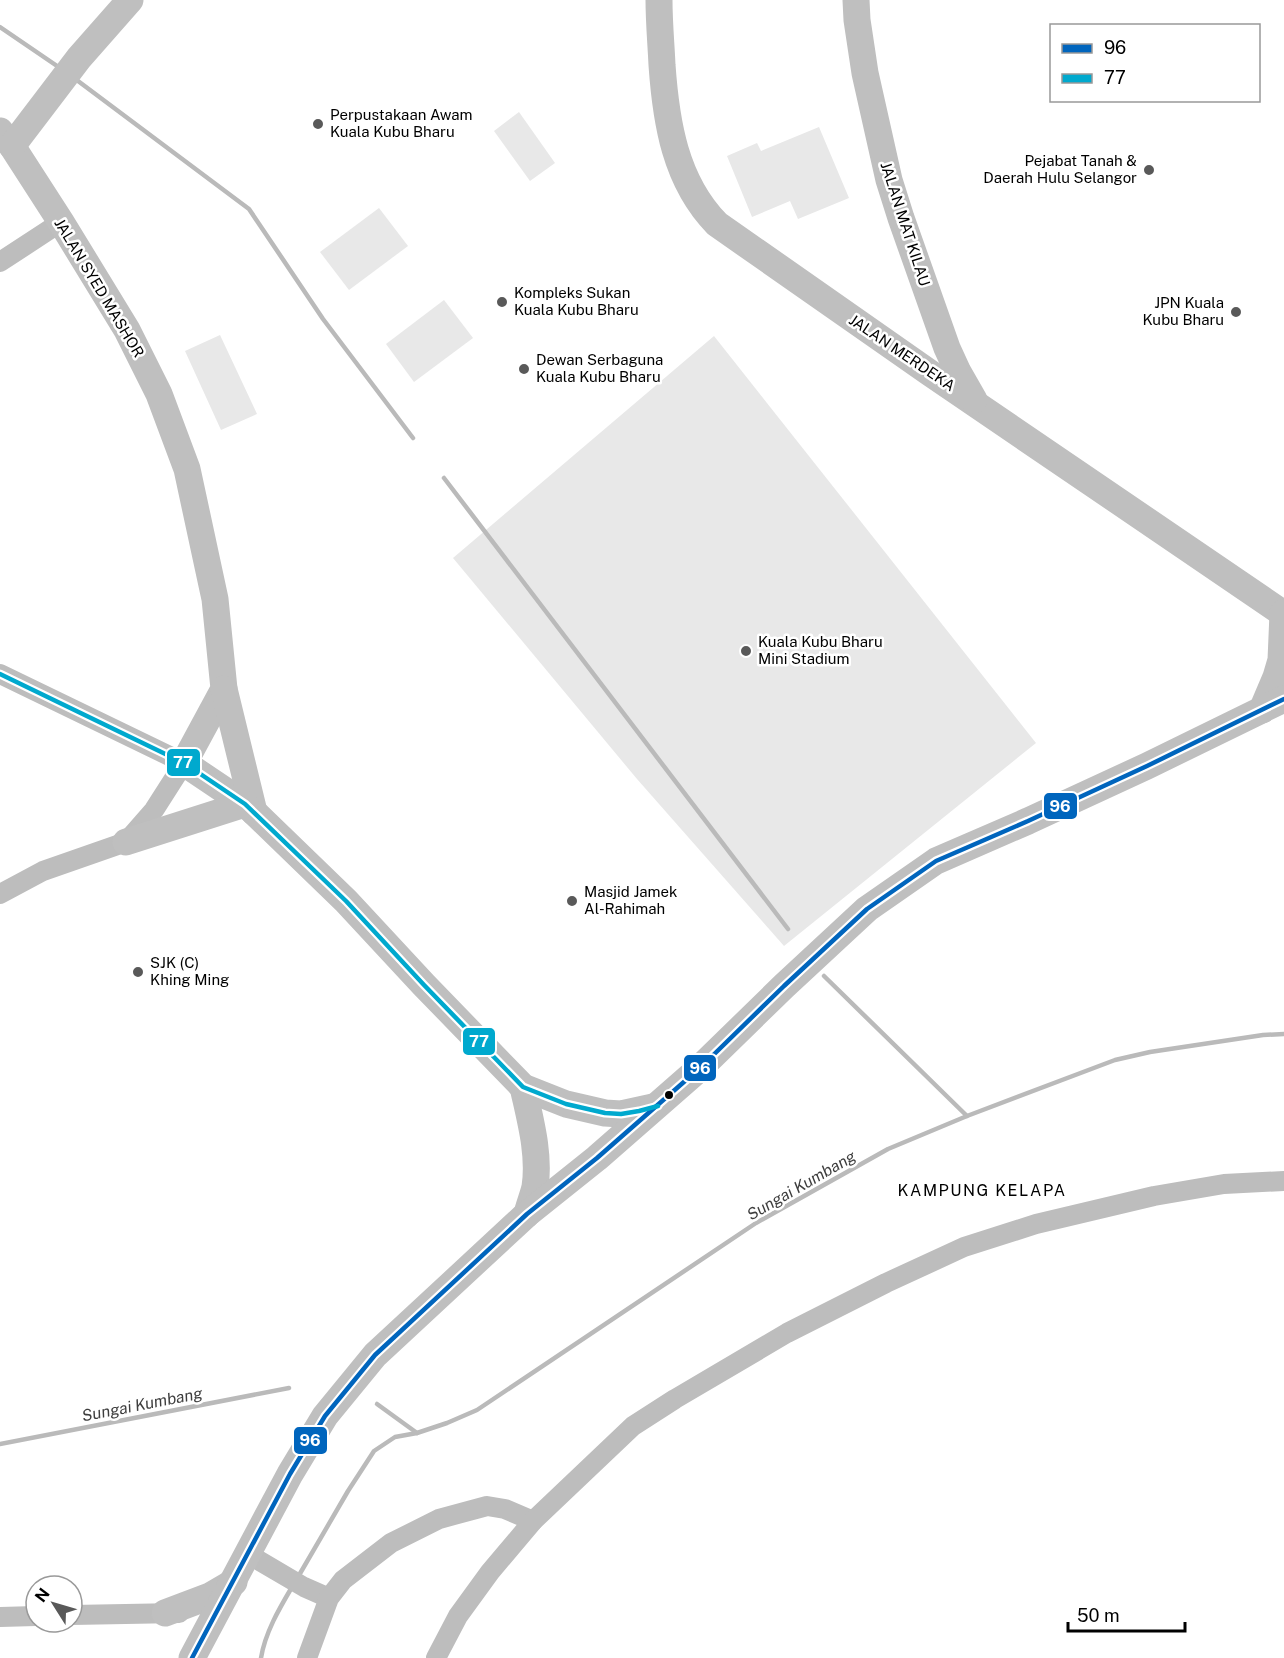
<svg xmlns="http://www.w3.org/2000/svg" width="1284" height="1658" viewBox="0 0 1284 1658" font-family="'Public Sans',sans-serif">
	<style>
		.green { fill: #e8e8e8 }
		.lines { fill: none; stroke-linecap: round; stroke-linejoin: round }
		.stream { stroke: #bababa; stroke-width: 4.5 }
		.street { stroke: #bdbdbd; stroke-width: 20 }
		.secondary { stroke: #bfbfbf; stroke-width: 27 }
		.bus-1-casing { stroke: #fff; stroke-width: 9 }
		.bus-2-casing { stroke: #fff; stroke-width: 9 }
		.bus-1 { stroke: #0065bd; stroke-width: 4.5 }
		.bus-2 { stroke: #00a9ce; stroke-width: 4.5 }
		.poi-dot { fill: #595959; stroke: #fff; stroke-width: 2 }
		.bus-dot { fill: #000; stroke: #fff; stroke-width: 2 }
		.labels { text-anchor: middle; stroke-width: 5; stroke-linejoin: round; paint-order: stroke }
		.poi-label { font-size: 15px; fill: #000; stroke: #fff; text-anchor: start }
		.street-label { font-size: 15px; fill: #000; stroke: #fff }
		.water-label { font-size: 16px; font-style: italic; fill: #3e3e3e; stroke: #fff }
		.neighbourhood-label { font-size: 16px; letter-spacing: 1.5px; fill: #000; stroke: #fff }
		.line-badge { stroke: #fff; stroke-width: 2 }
		.badge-label { font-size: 16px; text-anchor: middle; font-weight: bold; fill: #fff }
	</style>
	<rect width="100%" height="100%" fill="#fff"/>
	<!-- green -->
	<g class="green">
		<polygon points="519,112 555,163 530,181 494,131"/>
		<polygon points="819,127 849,198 798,219 790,201 752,217 727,156 757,143 761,151"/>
		<polygon points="379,208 408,246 349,290 320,252"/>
		<polygon points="444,300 473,338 414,382 386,344"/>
		<polygon points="220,335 257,414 221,430 185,351"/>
		<polygon points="714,336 1036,743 784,946 637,779 453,558"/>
	</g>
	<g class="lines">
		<!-- stream -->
		<g class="stream">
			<polyline points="0,27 60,68"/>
			<polyline points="74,78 249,209 323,319 413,438"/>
			<polyline points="444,478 788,929"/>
			<polyline points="824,976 967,1116"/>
			<polyline points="377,1404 417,1433"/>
			<polyline points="0,1444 289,1388"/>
			<polyline points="298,1577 348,1491 374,1451 395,1437 417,1433 447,1423 477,1410 756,1223 888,1149 967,1116 1115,1060 1150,1052 1263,1035 1284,1034"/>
			<path d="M261,1658C265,1633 279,1609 292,1587"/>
		</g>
		<!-- street -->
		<g class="street">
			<polyline points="0,262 61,222"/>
			<polyline points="0,674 184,763 154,810 126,842 43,871 0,894"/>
			<polyline points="248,1554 304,1587 329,1598"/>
			<polyline points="72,1615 179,1613"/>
			<polyline points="0,1617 36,1616"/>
			<polyline points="307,1658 329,1598 343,1580 391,1543 439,1519 487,1506 505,1509 533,1521"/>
			<polyline points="436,1658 458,1616 490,1572 533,1521 633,1426 675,1399 787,1333 886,1283 964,1247 1036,1224 1154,1196 1224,1184 1284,1181"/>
		</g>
		<!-- secondary -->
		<g class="secondary">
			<path d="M659,0C659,22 661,43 662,65C666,122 675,181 717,224L930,373L1284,614"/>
			<polyline points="856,0 857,20 865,73 889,180 901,218 947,348 958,372 974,400"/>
			<polyline points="0,131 12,146 61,222 127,330 159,394 187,469 215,599 224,689 184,763 245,804 254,812 346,901 424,985 523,1087 566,1104 605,1113 621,1114 653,1107"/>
			<polyline points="12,146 79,58 130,0"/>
			<polyline points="224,689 254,812"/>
			<polyline points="1262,710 1276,677 1281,660 1283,613"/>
			<polyline points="126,842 245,804"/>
			<path d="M523,1087C530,1119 540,1154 535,1187C533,1196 529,1205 527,1214"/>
			<polyline points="165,1613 210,1596 234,1582"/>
			<polyline points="192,1658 290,1474 325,1416 375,1355 527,1214 597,1158 701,1067 784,986 867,909 936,861 1028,821 1147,766 1284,699"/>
		</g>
		<!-- bus-1 casing -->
		<g class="bus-1-casing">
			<polyline id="bus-1" points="192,1658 290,1474 325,1416 375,1355 527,1214 597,1158 701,1067 784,986 867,909 936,861 1028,821 1147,766 1284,699"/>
		</g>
		<!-- bus-2 casing -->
		<g class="bus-2-casing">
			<polyline id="bus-2" points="0,674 184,763 245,804 346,901 424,985 523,1087 566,1104 605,1113 621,1114 639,1111 658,1106"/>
		</g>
		<!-- bus-1 -->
		<use href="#bus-1" class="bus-1"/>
		<!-- bus-2 -->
		<use href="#bus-2" class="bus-2"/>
	</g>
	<!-- markers -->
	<g class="poi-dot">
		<circle cx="318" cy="124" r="6"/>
		<circle cx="1149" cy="170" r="6"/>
		<circle cx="502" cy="302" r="6"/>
		<circle cx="1236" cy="312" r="6"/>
		<circle cx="524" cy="369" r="6"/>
		<circle cx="746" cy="651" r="6"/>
		<circle cx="572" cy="901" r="6"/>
		<circle cx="138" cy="972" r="6"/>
	</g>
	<circle class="bus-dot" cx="669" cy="1095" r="5"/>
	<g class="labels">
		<!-- poi labels -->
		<g class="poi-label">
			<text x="330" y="120">Perpustakaan Awam<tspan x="330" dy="17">Kuala Kubu Bharu</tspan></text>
			<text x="1137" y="166" text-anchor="end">Pejabat Tanah &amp;<tspan x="1137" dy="17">Daerah Hulu Selangor</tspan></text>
			<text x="514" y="298">Kompleks Sukan<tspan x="514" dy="17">Kuala Kubu Bharu</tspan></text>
			<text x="1224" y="308" text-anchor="end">JPN Kuala<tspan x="1224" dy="17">Kubu Bharu</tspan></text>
			<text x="536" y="365">Dewan Serbaguna<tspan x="536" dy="17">Kuala Kubu Bharu</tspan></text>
			<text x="758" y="647">Kuala Kubu Bharu<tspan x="758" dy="17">Mini Stadium</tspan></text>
			<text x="584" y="897">Masjid Jamek<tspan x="584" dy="17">Al-Rahimah</tspan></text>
			<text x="150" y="968">SJK (C)<tspan x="150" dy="17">Khing Ming</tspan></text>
		</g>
		<!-- street labels -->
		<g class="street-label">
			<text transform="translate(905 224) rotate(72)" y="5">JALAN MAT KILAU</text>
			<text transform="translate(99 288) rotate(59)" y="5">JALAN SYED MASHOR</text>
			<text transform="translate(902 353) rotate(34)" y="5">JALAN MERDEKA</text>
		</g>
		<!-- water labels -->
		<g class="water-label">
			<text transform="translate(801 1185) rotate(-30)" y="6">Sungai Kumbang</text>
			<text transform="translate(142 1404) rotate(-11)" y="6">Sungai Kumbang</text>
		</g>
		<!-- neighbourhood labels -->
		<g class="neighbourhood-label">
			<text x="982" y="1196">KAMPUNG KELAPA</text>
		</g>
	</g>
	<g class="line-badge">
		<rect x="166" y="748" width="35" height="29" rx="6" fill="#00a9ce"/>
		<rect x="1043" y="792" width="35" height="28" rx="6" fill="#0065bd"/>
		<rect x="462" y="1027" width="34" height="29" rx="6" fill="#00a9ce"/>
		<rect x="683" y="1054" width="34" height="28" rx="6" fill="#0065bd"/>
		<rect x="293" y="1426" width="35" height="29" rx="6" fill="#0065bd"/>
	</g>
	<g class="badge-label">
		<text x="183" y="768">77</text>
		<text x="1060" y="812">96</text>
		<text x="479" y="1047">77</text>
		<text x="700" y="1074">96</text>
		<text x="310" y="1446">96</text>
	</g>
	<!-- legend -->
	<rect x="1050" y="24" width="210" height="78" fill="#ffffff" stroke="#999999" stroke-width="1.5"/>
	<rect x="1062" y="44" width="30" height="9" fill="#0065bd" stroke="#999999" stroke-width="1.5"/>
	<text x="1104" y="54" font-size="18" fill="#000000">96</text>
	<rect x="1062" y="74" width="30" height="9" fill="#00a9ce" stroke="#999999" stroke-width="1.5"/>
	<text x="1104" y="84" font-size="18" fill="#000000">77</text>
	<!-- north arrow -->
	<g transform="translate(54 1604) rotate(307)"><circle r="28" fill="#ffffff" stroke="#999999" stroke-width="1.5"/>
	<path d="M0-4.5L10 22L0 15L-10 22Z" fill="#595959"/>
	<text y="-9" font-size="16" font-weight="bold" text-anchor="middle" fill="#000000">N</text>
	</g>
	<!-- scale -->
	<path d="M1068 1622v9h117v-9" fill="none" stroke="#000000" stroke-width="3"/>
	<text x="1077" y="1622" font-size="18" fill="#000000" stroke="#ffffff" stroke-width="4.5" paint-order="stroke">50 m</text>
</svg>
